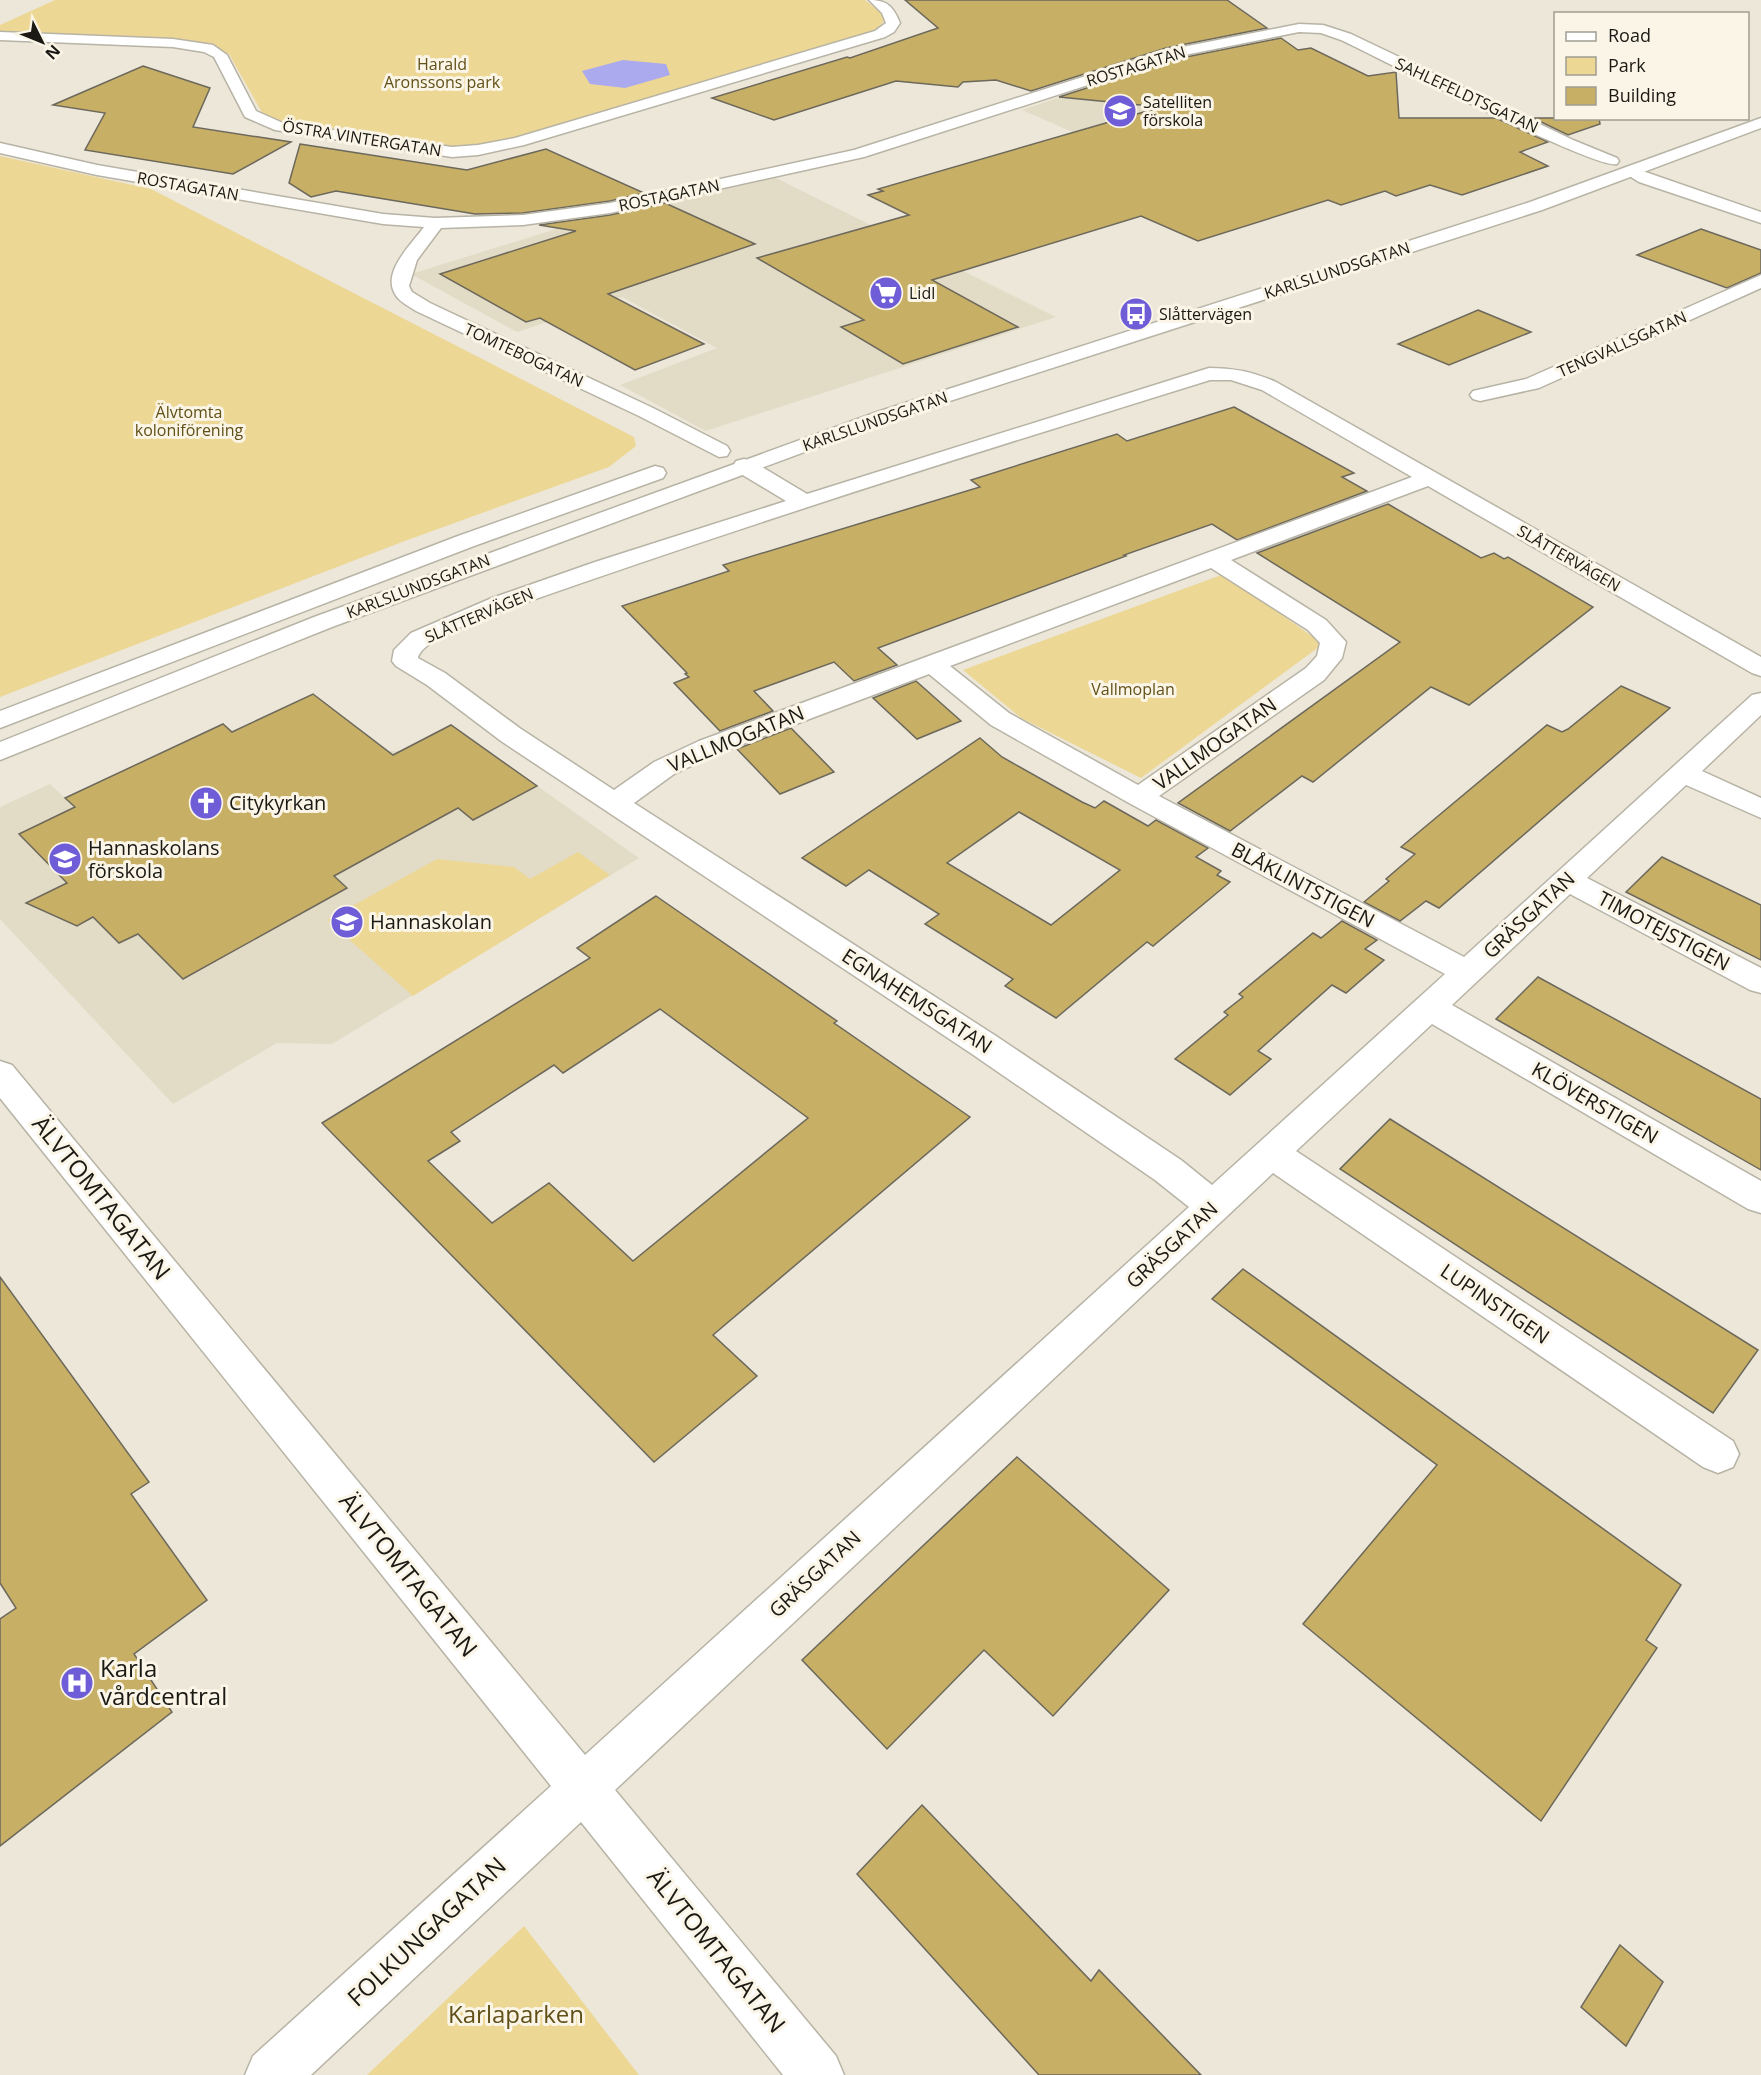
<svg xmlns="http://www.w3.org/2000/svg" width="1761" height="2075" viewBox="0 0 1761 2075" font-family="'Open Sans',sans-serif">
	<style>
		.built { fill: #e2dbc6 }
		.green { fill: #edd795 }
		.water { fill: #acaaef }
		.building { fill: #c7af65; stroke: #6c685c; stroke-width: 1.5; fill-rule: evenodd }
		.lines { fill: none; stroke-linecap: round; stroke-linejoin: round }
		.minor-casing { stroke: #b7b3a5; stroke-width: 3 }
		.secondary-casing { stroke: #b7b3a5; stroke-width: 3 }
		.minor { fill: #fff; fill-rule: evenodd }
		.secondary { fill: #fff; fill-rule: evenodd }
		.labels { text-anchor: middle; stroke-width: 6; stroke-linejoin: round; paint-order: stroke }
		.far-park-label { font-size: 16px; fill: #615018; stroke: #faf5e6 }
		.far-street-label { font-size: 16px; fill: #1a1914; stroke: #faf5e6 }
		.far-poi-label { font-size: 16px; fill: #1a1914; stroke: #faf5e6; text-anchor: start }
		.street-label { font-size: 20px; fill: #1a1914; stroke: #faf5e6 }
		.poi-label { font-size: 20px; fill: #1a1914; stroke: #faf5e6; text-anchor: start }
		.near-street-label { font-size: 24px; fill: #1a1914; stroke: #faf5e6 }
		.near-poi-label { font-size: 24px; fill: #1a1914; stroke: #faf5e6; text-anchor: start }
		.near-park-label { font-size: 24px; fill: #615018; stroke: #faf5e6 }
	</style>
	<rect width="100%" height="100%" fill="#ece7d9"/>
	<!-- built -->
	<g class="built">
		<polygon points="1085,89 1186,102 1082,136 1022,110"/>
		<polygon points="774,177 1056,317 706,431 620,385 717,348 622,297 517,332 411,274 614,211"/>
		<polygon points="451,725 639,858 332,1044 277,1043 173,1104 0,919 0,807 50,784 184,910 341,774 387,751 402,751"/>
	</g>
	<!-- green -->
	<g class="green">
		<polygon points="55,0 865,0 880,12 884,21 876,30 516,138 481,146 435,146 284,123 265,118 229,54 209,46 0,32 0,25"/>
		<polygon points="0,156 151,189 634,437 636,446 609,467 402,542 0,697"/>
		<polygon points="1224,574 1323,644 1141,778 1021,718 963,670"/>
		<polygon points="578,852 610,875 413,996 327,920 437,859 514,867 530,879"/>
		<polygon points="524,1926 639,2075 367,2075"/>
	</g>
	<!-- water -->
	<polygon class="water" points="623,60 666,64 670,75 625,88 590,84 582,71"/>
	<!-- building -->
	<g class="building">
		<polygon points="905,0 1227,0 1267,28 1166,48 1031,91 996,80 963,82 958,87 896,81 774,120 712,98 847,57 850,58 938,28"/>
		<polygon points="1281,38 1298,50 1311,48 1368,76 1396,72 1399,118 1496,118 1548,142 1520,152 1548,166 1462,195 1430,185 1396,196 1385,191 1341,205 1328,200 1198,241 1141,216 932,280 1018,327 903,364 841,327 864,320 757,258 909,215 868,195 883,191 878,189 1161,107 1059,97 1176,59"/>
		<polygon points="143,66 210,88 193,127 291,142 233,174 85,150 105,113 53,105"/>
		<polygon points="1533,118 1599,118 1600,124 1568,135"/>
		<polygon points="300,144 467,170 546,149 644,193 610,201 523,213 475,214 336,191 311,197 289,183"/>
		<polygon points="665,203 755,244 608,294 704,344 635,370 540,318 526,322 440,274 576,231 539,225 610,215"/>
		<polygon points="1701,229 1761,250 1761,273 1727,288 1637,255"/>
		<polygon points="1478,310 1531,332 1449,365 1398,344"/>
		<polygon points="1234,407 1354,473 1342,477 1367,491 1237,540 1212,524 1124,555 1126,556 878,648 897,665 854,681 834,662 754,691 773,711 720,731 674,683 689,677 685,674 687,673 622,606 729,571 723,565 980,487 971,480 1117,434 1127,441"/>
		<polygon points="1388,504 1481,558 1494,553 1504,559 1508,557 1593,607 1469,705 1431,687 1313,782 1302,776 1230,831 1178,803 1400,642 1257,553"/>
		<polygon points="916,681 961,721 917,739 873,698"/>
		<polygon points="1621,686 1670,708 1439,908 1426,901 1400,921 1364,902 1389,881 1386,879 1415,854 1401,847 1547,725 1562,732 1568,729"/>
		<polygon points="313,694 393,755 451,725 537,786 473,820 458,808 334,876 347,888 183,979 138,934 119,943 93,917 77,926 26,903 67,883 19,834 75,807 65,798 223,724 232,732"/>
		<polygon points="791,728 834,772 780,794 737,749"/>
		<path d="M980,738L1002,757L1082,802L1095,808L1104,801L1148,826L1156,820L1208,848L1196,857L1221,871L1217,875L1230,882L1153,946L1147,942L1056,1018L1005,986L1013,979L925,924L939,914L869,870L846,886L802,858ZM1019,812L1120,870L1051,925L947,863Z"/>
		<polygon points="1662,857 1761,905 1761,960 1626,892"/>
		<path d="M656,896L837,1021L834,1023L970,1117L713,1335L757,1376L654,1462L322,1123L590,958L577,948ZM660,1009L808,1118L633,1261L549,1183L492,1223L428,1161L460,1141L451,1132L554,1065L563,1073Z"/>
		<polygon points="1342,921 1377,940 1365,949 1384,960 1346,993 1332,985 1258,1051 1271,1059 1230,1095 1175,1059 1228,1015 1224,1012 1243,997 1239,994 1313,933 1321,938"/>
		<polygon points="1538,977 1761,1099 1761,1170 1496,1019"/>
		<polygon points="1390,1119 1758,1350 1713,1413 1340,1169"/>
		<polygon points="1243,1269 1681,1585 1646,1640 1657,1648 1541,1821 1303,1624 1437,1465 1212,1299"/>
		<polygon points="0,1277 149,1482 131,1494 207,1600 134,1654 172,1712 0,1846 0,1619 16,1608 0,1583"/>
		<polygon points="1017,1457 1169,1590 1053,1716 984,1650 887,1749 802,1660"/>
		<polygon points="922,1805 1091,1981 1099,1970 1201,2075 1039,2075 857,1874"/>
		<polygon points="1620,1945 1663,1982 1626,2046 1581,2007"/>
	</g>
	<g class="lines">
		<!-- minor casing -->
		<g class="minor-casing">
			<g id="minor">
				<path d="M869,0C887,0 893,6 900,23L894,32L885,37L524,145L478,155L452,157L275,130L245,117L214,57L204,52L173,47L0,40V32L173,39L213,45L227,55L256,111L283,123L452,147L478,145L515,138L875,31L886,23L882,13Z"/>
				<path d="M1299,24L1323,25L1351,34L1573,140L1617,158L1619,161L1617,164C1596,170 1377,57 1341,40L1321,33L1299,32L1175,57L864,157L610,213L523,225L441,228L417,260L409,286L412,292L430,303L653,408L727,446L730,451L727,456L719,457L639,416L416,311C410,307 402,303 397,297C379,274 411,245 424,227L383,224L97,175L0,153V143L97,165L383,214L435,218L523,215L610,203L854,150L1167,50Z"/>
				<polygon points="1631,167 1761,212 1761,223 1639,182 1623,172"/>
				<polygon points="1761,275 1761,288 1539,388 1480,401 1473,399 1470,395 1473,391 1526,379"/>
				<path d="M1209,368C1234,368 1254,372 1276,382L1761,657V676L1752,673L1428,486L1231,560L1326,620L1346,642L1342,658L1324,680L1159,796L1464,957L1752,695L1761,693V715L1702,771L1761,798V818L1686,785L1587,878L1761,968V993L1750,990L1570,894L1452,1005L1761,1181V1213L1748,1209L1432,1024L1296,1151L1733,1441L1739,1454L1733,1467L1718,1473L1703,1467L1273,1173L615,1790L836,2056L844,2075H783L581,1822L311,2075H245L253,2056L551,1786L0,1098V1061L12,1065L585,1755L1189,1207L1155,1180L972,1054L501,741L427,685L396,666L392,661L394,650L411,633L492,598L595,562L786,501L736,471L733,466L736,461L744,459L752,461L807,494ZM1210,380H1231L1262,390L1412,477L699,741L654,762L614,790L521,729L445,673L418,658C422,637 503,610 524,603C751,523 981,451 1210,380ZM1211,568L1308,630L1320,643L1317,656L1306,668L1138,785L1009,713L950,666ZM929,674L991,725L1129,803L1445,974L1212,1185L1181,1160L996,1036L634,803L674,774L719,753Z"/>
			</g>
		</g>
		<!-- secondary casing -->
		<g class="secondary-casing">
			<g id="secondary">
				<polygon points="1761,118 1761,128 1542,210 891,420 332,627 0,760 0,742 314,617 877,412 1530,202"/>
				<polygon points="655,466 663,468 666,473 663,478 474,546 0,728 0,711 458,536"/>
			</g>
		</g>
		<!-- minor -->
		<use href="#minor" class="minor"/>
		<!-- secondary -->
		<use href="#secondary" class="secondary"/>
	</g>
	<!-- icons -->
	<defs>
		<g id="school-disc" transform="scale(1.725)"><circle r="9.5" fill="#6e5dd7" stroke="#faf5e6"/><path d="M0-5L7-2L0 1L-7-2ZM-4 1L0 2.5L4 1V4Q0 6-4 4Z" fill="#fff"/></g>
		<g id="supermarket-disc" transform="scale(1.725)"><circle r="9.5" fill="#6e5dd7" stroke="#faf5e6"/><path d="M-6-5.5h2.5l.6 2H6L4.5 2H-2.5L-4.4-4H-6ZM-1.5 3.2a1.3 1.3 0 1 0 .1 0ZM3 3.2a1.3 1.3 0 1 0 .1 0Z" fill="#fff"/></g>
		<g id="bus-disc" transform="scale(1.725)"><circle r="9.5" fill="#6e5dd7" stroke="#faf5e6"/><path d="M-5-6H5V4H4V6H2V4H-2V6H-4V4H-5ZM-3.5-4V0h7V-4ZM-3.5 1.2v1.5H-2V1.2ZM2 1.2v1.5H3.5V1.2Z" fill="#fff"/></g>
		<g id="church-disc" transform="scale(1.725)"><circle r="9.5" fill="#6e5dd7" stroke="#faf5e6"/><path d="M-1.2-6h2.4v3.5h3.3v2.4h-3.3V6h-2.4V-.1h-3.3v-2.4h3.3Z" fill="#fff"/></g>
		<g id="hospital-disc" transform="scale(1.725)"><circle r="9.5" fill="#6e5dd7" stroke="#faf5e6"/><path d="M-5-5h3v3.5h4V-5h3V5h-3V1.5h-4V5h-3Z" fill="#fff"/></g>
	</defs>
	<g fill-rule="evenodd">
		<use href="#school-disc" x="1120" y="111"/>
		<use href="#supermarket-disc" x="886" y="293"/>
		<use href="#bus-disc" x="1136" y="314"/>
		<use href="#church-disc" x="206" y="803"/>
		<use href="#school-disc" x="65" y="859"/>
		<use href="#school-disc" x="347" y="922"/>
		<use href="#hospital-disc" x="77" y="1683"/>
	</g>
	<g class="labels">
		<!-- far-park labels -->
		<g class="far-park-label">
			<text x="442" y="70">Harald<tspan x="442" dy="18">Aronssons park</tspan></text>
			<text x="189" y="418">Älvtomta<tspan x="189" dy="18">koloniförening</tspan></text>
			<text x="1133" y="695">Vallmoplan</text>
		</g>
		<!-- far-street labels -->
		<g class="far-street-label">
			<text transform="translate(1136 66) rotate(-17)" y="6">ROSTAGATAN</text>
			<text transform="translate(1467 95) rotate(25)" y="6">SAHLEFELDTSGATAN</text>
			<text transform="translate(362 138) rotate(9)" y="6">ÖSTRA VINTERGATAN</text>
			<text transform="translate(188 186) rotate(10)" y="6">ROSTAGATAN</text>
			<text transform="translate(669 195) rotate(-12)" y="6">ROSTAGATAN</text>
			<text transform="translate(1337 270) rotate(-18)" y="6">KARLSLUNDSGATAN</text>
			<text transform="translate(1622 344) rotate(-24)" y="6">TENGVALLSGATAN</text>
			<text transform="translate(524 355) rotate(25)" y="6">TOMTEBOGATAN</text>
			<text transform="translate(875 421) rotate(-19)" y="6">KARLSLUNDSGATAN</text>
			<text transform="translate(1569 558) rotate(30)" y="6">SLÅTTERVÄGEN</text>
			<text transform="translate(418 586) rotate(-21)" y="6">KARLSLUNDSGATAN</text>
			<text transform="translate(479 615) rotate(-23)" y="6">SLÅTTERVÄGEN</text>
		</g>
		<!-- far-poi labels -->
		<g class="far-poi-label">
			<text x="1143" y="108">Satelliten<tspan x="1143" dy="18">förskola</tspan></text>
			<text x="909" y="299">Lidl</text>
			<text x="1159" y="320">Slåttervägen</text>
		</g>
		<!-- street labels -->
		<g class="street-label">
			<text transform="translate(736 739) rotate(-22)" y="7">VALLMOGATAN</text>
			<text transform="translate(1215 744) rotate(-35)" y="7">VALLMOGATAN</text>
			<text transform="translate(1303 885) rotate(28)" y="7">BLÅKLINTSTIGEN</text>
			<text transform="translate(1529 915) rotate(-43)" y="7">GRÄSGATAN</text>
			<text transform="translate(1664 931) rotate(28)" y="7">TIMOTEJSTIGEN</text>
			<text transform="translate(917 1001) rotate(33)" y="7">EGNAHEMSGATAN</text>
			<text transform="translate(1595 1103) rotate(30)" y="7">KLÖVERSTIGEN</text>
			<text transform="translate(1172 1245) rotate(-43)" y="7">GRÄSGATAN</text>
			<text transform="translate(1495 1304) rotate(34)" y="7">LUPINSTIGEN</text>
			<text transform="translate(815 1574) rotate(-43)" y="7">GRÄSGATAN</text>
		</g>
		<!-- poi labels -->
		<g class="poi-label">
			<text x="229" y="810">Citykyrkan</text>
			<text x="88" y="855">Hannaskolans<tspan x="88" dy="23">förskola</tspan></text>
			<text x="370" y="929">Hannaskolan</text>
		</g>
		<!-- near-street labels -->
		<g class="near-street-label">
			<text transform="translate(101 1198) rotate(51)" y="8">ÄLVTOMTAGATAN</text>
			<text transform="translate(408 1575) rotate(51)" y="8">ÄLVTOMTAGATAN</text>
			<text transform="translate(427 1932) rotate(-43)" y="8">FOLKUNGAGATAN</text>
			<text transform="translate(716 1951) rotate(51)" y="8">ÄLVTOMTAGATAN</text>
		</g>
		<!-- near-poi labels -->
		<g class="near-poi-label">
			<text x="100" y="1677">Karla<tspan x="100" dy="28">vårdcentral</tspan></text>
		</g>
		<!-- near-park labels -->
		<g class="near-park-label">
			<text x="516" y="2023">Karlaparken</text>
		</g>
	</g>
	<!-- legend -->
	<rect x="1554" y="12" width="195" height="108" fill="#faf5e6" stroke="#a09d92" stroke-width="1.5"/>
	<rect x="1566" y="32" width="30" height="9" fill="#ffffff" stroke="#a09d92" stroke-width="1.5"/>
	<text x="1608" y="42" font-size="18" fill="#1a1914">Road</text>
	<rect x="1566" y="57" width="30" height="18" fill="#edd795" stroke="#a09d92" stroke-width="1.5"/>
	<text x="1608" y="72" font-size="18" fill="#1a1914">Park</text>
	<rect x="1566" y="87" width="30" height="18" fill="#c7af65" stroke="#a09d92" stroke-width="1.5"/>
	<text x="1608" y="102" font-size="18" fill="#1a1914">Building</text>
	<!-- north arrow -->
	<g transform="translate(42 42) rotate(133)" stroke="#faf5e6" stroke-width="4.5" paint-order="stroke">
	<path d="M0-4.5L10 22L0 15L-10 22Z" fill="#1a1914"/>
	<text y="-9" font-size="16" font-weight="bold" text-anchor="middle" fill="#1a1914">N</text>
	</g>
</svg>
